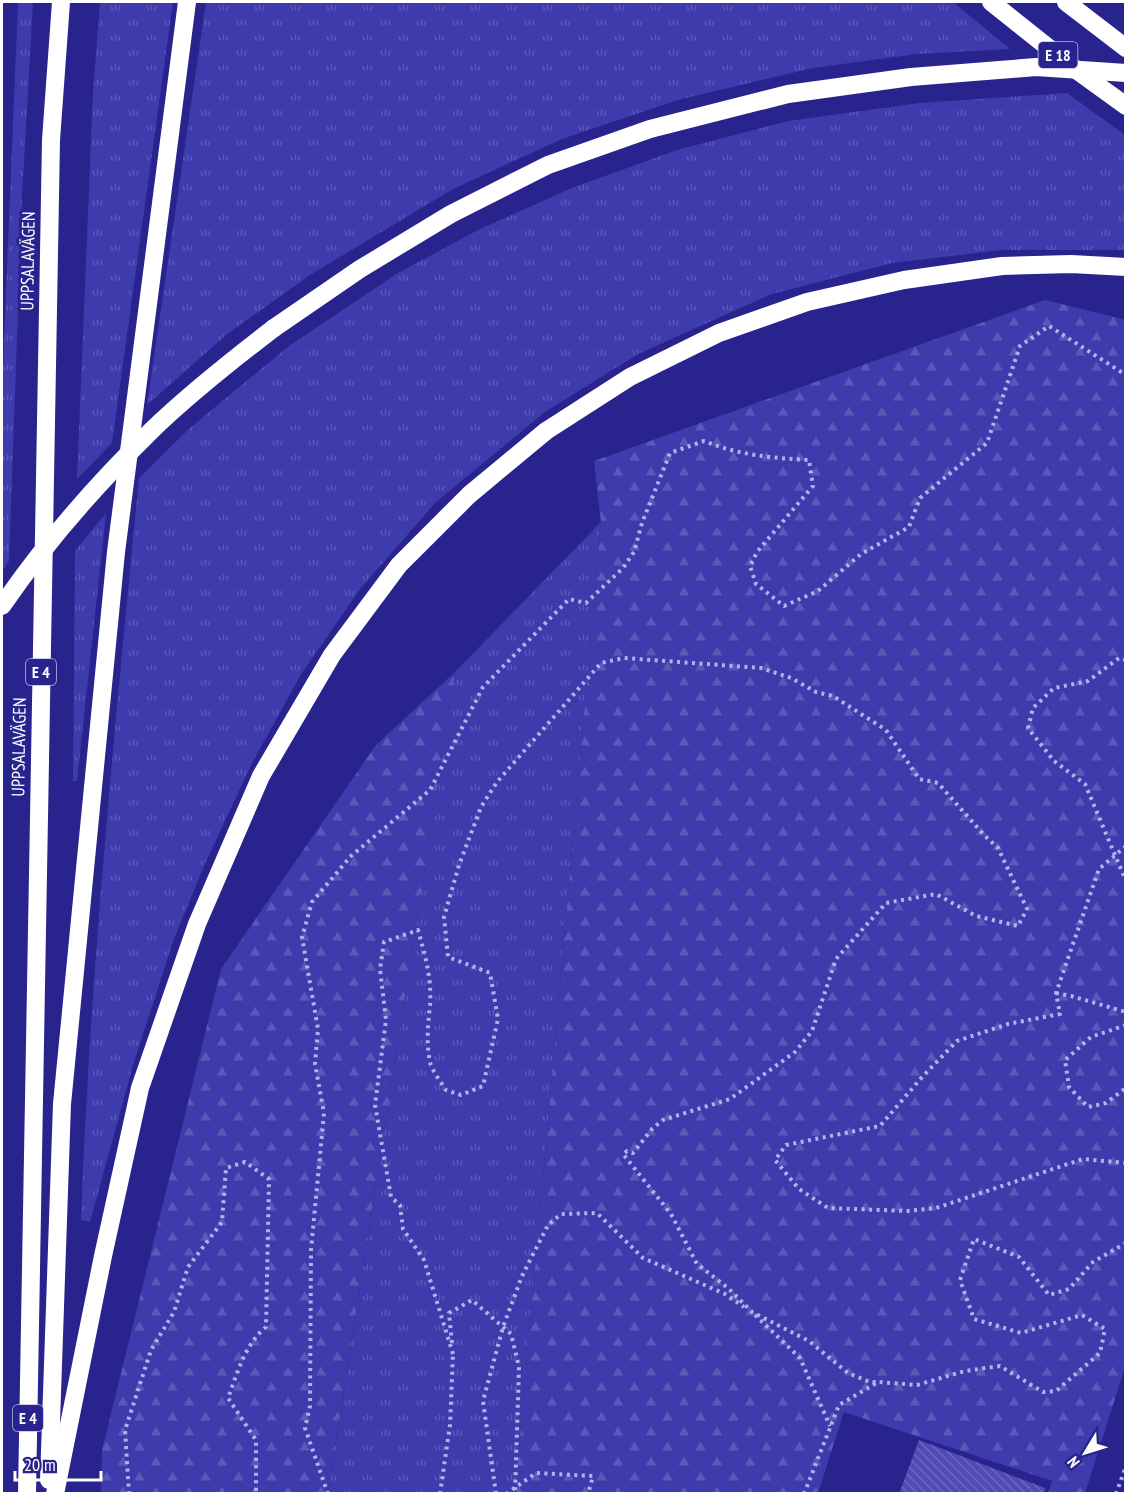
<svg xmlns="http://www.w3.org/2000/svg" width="1127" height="1495" viewBox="0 0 1127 1495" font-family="'PT Sans Narrow',sans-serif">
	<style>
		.grass { fill: url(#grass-tufts) }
		.forest { fill: url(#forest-firs) }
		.building { fill: url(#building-back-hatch) }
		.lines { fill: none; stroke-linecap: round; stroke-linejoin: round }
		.path { stroke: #b4b2eb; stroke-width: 4; stroke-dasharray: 3 4.5; stroke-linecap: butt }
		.motorway { stroke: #fff; stroke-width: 18 }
		.motorway-bridge { stroke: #fff; stroke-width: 18 }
		.labels { text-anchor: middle; stroke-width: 6; stroke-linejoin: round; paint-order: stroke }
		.shield { fill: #28238d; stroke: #bebddd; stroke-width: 1.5 }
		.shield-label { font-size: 16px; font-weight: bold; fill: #fff }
		.street-label { font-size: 18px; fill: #fff; stroke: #28238d }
	</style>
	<defs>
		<pattern id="grass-tufts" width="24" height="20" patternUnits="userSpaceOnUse" patternTransform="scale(1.5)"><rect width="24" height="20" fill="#3e3bac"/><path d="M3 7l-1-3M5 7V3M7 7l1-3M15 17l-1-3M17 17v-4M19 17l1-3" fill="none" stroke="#5b58b8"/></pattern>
		<pattern id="forest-firs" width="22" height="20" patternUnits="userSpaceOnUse" patternTransform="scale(1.5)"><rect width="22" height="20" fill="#3e3bac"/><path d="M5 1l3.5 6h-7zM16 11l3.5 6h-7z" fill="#5b58b8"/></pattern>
		<pattern id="building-back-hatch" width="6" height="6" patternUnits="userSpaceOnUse" patternTransform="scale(1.5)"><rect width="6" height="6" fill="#504bb4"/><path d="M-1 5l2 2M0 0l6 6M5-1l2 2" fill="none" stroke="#6a66bf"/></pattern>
	</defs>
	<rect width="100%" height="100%" fill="#28238d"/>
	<!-- grass -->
	<g class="grass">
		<polygon points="18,2 33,2 22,197 9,561 2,571 2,389"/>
		<polygon points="100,2 173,2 112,443 77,479 93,92"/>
		<polygon points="206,2 953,2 1010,49 917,54 813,68 678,100 562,139 453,189 310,275 226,335 147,405"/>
		<path d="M1067,93L1125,135V250H1002L892,263L772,294L638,354L545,412L436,502L360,589L300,676L252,763L204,866L174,939L134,1062L90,1222L81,1220C90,972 115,725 139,478L190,428L289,346L398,273L480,229L572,188L677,150L788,121L919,103Z"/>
		<polygon points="106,513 77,781 73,781 75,551"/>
		<polygon points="601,522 515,1493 328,1494 455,672"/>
	</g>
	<!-- forest -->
	<g class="forest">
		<polygon points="1045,300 1126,320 1126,1364 1085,1493 1048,1493 1052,1481 844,1412 818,1493 515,1493 601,522 594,461"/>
		<polygon points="455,672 328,1493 101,1493 102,1450 221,969 376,745"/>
	</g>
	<!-- building -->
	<polygon class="building" points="919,1440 1045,1488 1044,1494 899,1494"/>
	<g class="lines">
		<!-- path -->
		<g class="path">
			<polyline points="1126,660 1119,658 1088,681 1054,688 1033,708 1028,728 1054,761 1085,784 1126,881"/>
			<polyline points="1126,846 1099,869 1056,993 1060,1014 1008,1024 957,1041 923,1076 880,1126 786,1145 775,1160 799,1189 828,1208 908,1211 936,1208 1083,1159 1126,1163"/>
			<polyline points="1056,993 1071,996 1126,1012"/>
			<polyline points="1126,1025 1091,1037 1065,1060 1069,1087 1088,1107 1106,1103 1126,1088"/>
			<polyline points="755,1315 800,1358 830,1426"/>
			<polyline points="452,1343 449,1313 472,1300 511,1334 519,1367 515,1494"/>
			<path d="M453,1354L424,1260L403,1229L400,1205L391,1197L375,1105L386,1020L380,969L384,942L418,930C425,955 432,979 430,1005C428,1024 426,1042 430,1062C432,1071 441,1082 446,1090L461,1095L483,1086L498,1019L490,973L448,957L444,917L459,865L481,807L497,782L601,663L624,658L761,668L791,678L816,692L833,696L886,730L919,779L938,783L984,835L998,848L1027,909L1018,926L976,916L936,894L886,903L836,959L812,1031L795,1052L730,1099L663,1120L652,1129L633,1153L627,1151L623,1154L671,1214L697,1264L728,1288L752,1312L809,1341L848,1373L870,1382H878"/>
			<path d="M129,1494L125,1430L151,1350L174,1312L188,1267L222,1222L226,1168L245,1162L269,1179L266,1327C245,1344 237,1374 228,1398L256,1440V1494"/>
			<path d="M328,1494L305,1428L310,1406L311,1250L324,1113L315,1064L318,1029L302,937L312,902L351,856L430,790L483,687L569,599L586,603L623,568L634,552L642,523L670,453L704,441C738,455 772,458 809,460L813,486L757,552L750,566L756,584L784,606L818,591L861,554L909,527L920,498L987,443L1020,346L1049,326L1126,375"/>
			<polyline points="440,1494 450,1425 453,1354"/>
			<polyline points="496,1494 483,1401 503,1327 522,1276 548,1225 561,1214 597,1213 643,1258 725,1294 744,1307"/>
			<polyline points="506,1494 536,1473 593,1476 588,1494"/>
			<polyline points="804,1494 839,1405 878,1382 917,1385 965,1371 1000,1366 1043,1392 1056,1391 1100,1353 1105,1329 1082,1315 1021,1333 974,1319 960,1280 974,1239 1019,1257 1049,1295 1069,1289 1093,1262 1126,1243"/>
			<polyline points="1116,1494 1126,1466"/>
		</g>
		<!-- motorway -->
		<g class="motorway">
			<polyline points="1066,2 1126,48"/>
			<polyline points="274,328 360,269 451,214 548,165 650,129 788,94 911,77 1036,67 1126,73"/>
			<polyline points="49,1480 62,1104 116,552 187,2"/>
			<polyline points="27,1494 51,140 61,2"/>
			<polyline points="55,1494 103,1256 140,1088 197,924 261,776 332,655 399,565 469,495 546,431 630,377 719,333 807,302 904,280 1002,266 1071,264 1126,267"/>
		</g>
		<!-- motorway-bridge -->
		<g class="motorway-bridge">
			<polyline points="991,2 1079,72 1126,106"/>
			<path d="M2,606C45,543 96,485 151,431C189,394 231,361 274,328"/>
		</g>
	</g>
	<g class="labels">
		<!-- shield labels -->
		<g class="shield">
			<rect x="1038.5" y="42" width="39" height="26" rx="4.5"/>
			<rect x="26" y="659" width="30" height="26" rx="4.5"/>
			<rect x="13" y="1405" width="30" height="26" rx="4.5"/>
		</g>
		<g class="shield-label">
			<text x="1058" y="61">E 18</text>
			<text x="41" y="678">E 4</text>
			<text x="28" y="1424">E 4</text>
		</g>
		<!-- street labels -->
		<g class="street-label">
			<text transform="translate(28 261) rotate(-89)" y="6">UPPSALAVÄGEN</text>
			<text transform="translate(19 747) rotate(-89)" y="6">UPPSALAVÄGEN</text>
		</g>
	</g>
	<!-- border -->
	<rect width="1127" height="1495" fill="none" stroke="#ffffff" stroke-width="6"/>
	<!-- north arrow -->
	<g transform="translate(1085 1453) rotate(232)" stroke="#28238d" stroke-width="4.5" paint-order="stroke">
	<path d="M0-4.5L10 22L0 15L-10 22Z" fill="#ffffff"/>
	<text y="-9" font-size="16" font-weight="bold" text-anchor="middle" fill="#ffffff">N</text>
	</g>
	<!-- scale -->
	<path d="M15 1471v9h86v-9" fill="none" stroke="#ffffff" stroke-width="3"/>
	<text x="24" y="1471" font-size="18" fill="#ffffff" stroke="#28238d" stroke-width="4.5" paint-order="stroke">20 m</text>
</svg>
